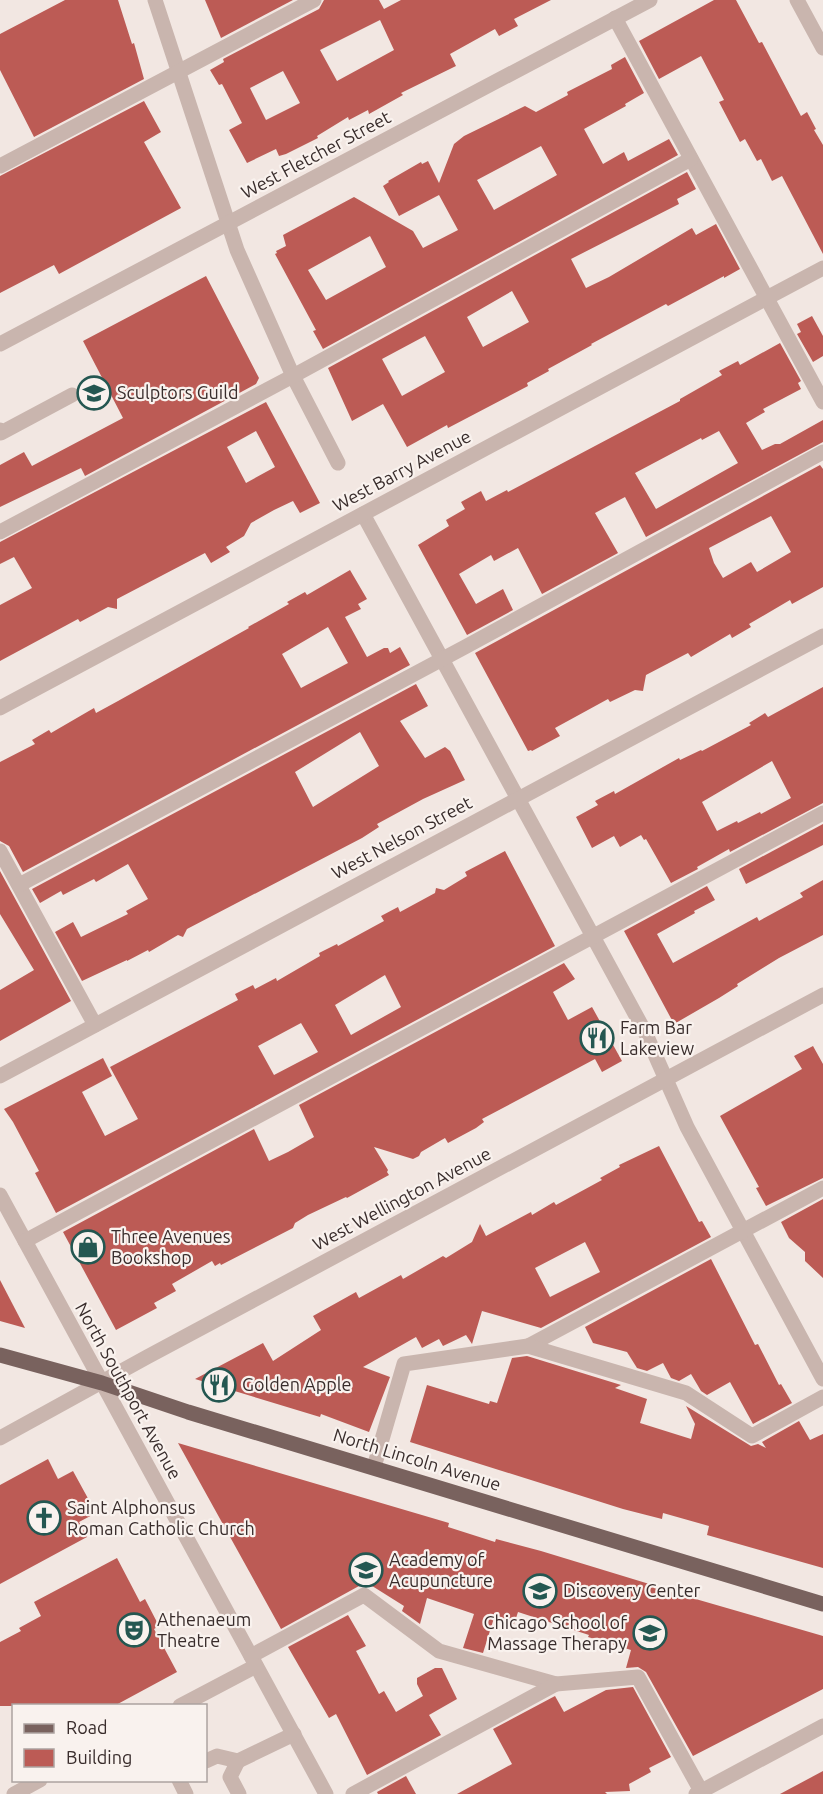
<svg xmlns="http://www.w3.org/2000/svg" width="823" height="1794" viewBox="0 0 823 1794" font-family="Ubuntu,sans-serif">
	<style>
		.building { fill: #bc5b55; fill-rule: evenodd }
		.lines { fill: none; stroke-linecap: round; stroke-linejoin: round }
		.minor { stroke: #c9b5ae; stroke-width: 15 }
		.major { stroke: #79625e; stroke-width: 15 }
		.labels { text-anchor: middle; stroke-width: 4.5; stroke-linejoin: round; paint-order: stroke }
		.street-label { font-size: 18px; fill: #392d2c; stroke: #f9f2ee }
		.poi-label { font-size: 18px; fill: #392d2c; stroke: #f9f2ee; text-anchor: start }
	</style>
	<rect width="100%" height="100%" fill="#f2e7e2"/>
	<!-- building -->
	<g class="building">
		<polygon points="65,0 118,0 132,44 134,43 144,79 34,137 0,70 0,34"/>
		<polygon points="205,0 293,0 221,38"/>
		<path d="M324,0H379L384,9L401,0H551L514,19L518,26L499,36L495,29L450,54L456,66L401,93L403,95L369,114L368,110L349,120L348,117L317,136L318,138L286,154L279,156L276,149L247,163L229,130L242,123L222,84L219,85L210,70L224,62L223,59L319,9ZM380,20L394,50L337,81L320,50ZM283,71L300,103L266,120L250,88Z"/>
		<polygon points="714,0 736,0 759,43 762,42 801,116 807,112 816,129 814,130 823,145 823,254 782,176 772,181 761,159 757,161 745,139 740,142 719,102 724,100 701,56 659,79 639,41"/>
		<path d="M625,57L644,93L625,104L626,106L584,129L603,164L624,152L628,161L669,139L678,155L323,349L313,331L316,330L275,254L277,253L276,251L286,246L283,235L354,197L413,231L423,248L458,230L439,195L399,216L383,186L389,182L388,181L421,162L422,164L428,161L439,183L454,144L464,136L525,106L536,112L568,95L567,92L612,69L611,65ZM541,146L557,175L494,210L477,180ZM370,236L386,267L326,300L308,270Z"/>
		<polygon points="144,101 161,132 144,142 181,208 59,274 54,265 0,293 0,176"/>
		<path d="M687,172L696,189L677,199L679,204L571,259L586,288L609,277L692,228L696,235L716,224L740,269L724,278V276L668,306L666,304L591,344L592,345L548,369L549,371L527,383L528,386L448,428L447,425L407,447L383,404L352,421L328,368ZM512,291L529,322L483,347L467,317ZM425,336L445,372L402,396L382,359Z"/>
		<polygon points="206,276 259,378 256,384 85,476 81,468 0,507 0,465 24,452 32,466 123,418 83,341"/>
		<polygon points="812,316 823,336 823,356 813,362 797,334 801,332 797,324"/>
		<path d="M780,343L801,381L798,383L801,389L763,409L765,412L746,423L762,450L775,444H780L823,420V442L646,537L625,497L595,513L618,553L542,594L518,548L494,561L491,555L459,574L476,604L503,589L513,610L467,635L418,545L449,526L446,520L465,509L461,502L481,491L486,501L507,490L508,492L680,401V399L722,375L719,371L738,361L740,365ZM719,431L738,463L656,509L635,473L701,438L702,440Z"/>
		<path d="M266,402L320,503L300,513L293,501L274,510L251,523L244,536L226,547L230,552L211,563L205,553L117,599V609L108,607L80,622L78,619L0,661V605L32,588L14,557L0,564V542ZM256,431L275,467L246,483L227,447Z"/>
		<path d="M820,465L823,469V587L792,604L790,600L749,624L751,627L732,638L730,634L691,657L688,653L646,675L643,691L635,690L610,702L608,699L555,728L560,736L532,751L531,750L528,751L475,653ZM771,516L791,552L757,572L751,562L723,578L714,563L709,548Z"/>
		<path d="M350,570L367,599L358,604L361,609L345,617L367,657L384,648H388L390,653L400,647L410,665L23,872L9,846L0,841V762L35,744L32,740L49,730L51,733L94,708L96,713L118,701L249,628L248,627L289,604L287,602L305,592L307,595ZM328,627L348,663L301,688L282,654Z"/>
		<path d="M416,684L428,706L400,721L425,758L445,747L450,751L465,780L423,799L377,824L379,827L362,838L187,929L183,937L178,935L149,952L148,950L127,961V960L82,981L55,932L73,922L81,937L128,914L126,911L148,899L128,864L96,882L94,879L63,895L61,891L40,903L32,889ZM360,732L379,766L313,807L295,772Z"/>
		<path d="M823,687V803L730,852L729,849L697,867L698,869L671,883L646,839L644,840L641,835L620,847L614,836L592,848L576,817L598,805L595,801L614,791L615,794L679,758L680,760L701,750L702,751L751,725L749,723L765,713L768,717ZM772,761L791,798L761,814L760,812L738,823L737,821L717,831L702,802Z"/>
		<polygon points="823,824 823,845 746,884 739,869"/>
		<path d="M505,851L555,946L56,1213L35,1173L39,1171L13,1122L4,1109L103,1058L112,1076L82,1092L105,1136L138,1119L110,1067L238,1000L235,994L253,985L255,989L276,978L277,981L320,956L319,953L337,944L338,946L384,921L381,916L398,907L400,912L435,893L436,888L444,890L467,876L465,872ZM385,975L401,1007L351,1035L335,1005ZM301,1023L318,1052L274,1075L258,1046Z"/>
		<polygon points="0,871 71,1001 0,1041 0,990 34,970 0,914"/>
		<polygon points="823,880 823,935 779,958 737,984 738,986 719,998 674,1024 624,931 707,886 715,900 694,911 695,913 657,934 673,963 757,917 759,921 803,897 800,893"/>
		<polygon points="564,963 575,979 553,992 568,1020 592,1007 622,1061 602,1072 595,1059 482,1119 484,1122 476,1128 448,1143 445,1138 421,1152 419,1156 413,1159 374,1147 388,1170 387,1172 389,1175 347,1198 346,1197 308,1215 295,1223 293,1228 221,1265 220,1263 215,1266 212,1261 172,1284 176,1291 154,1303 157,1308 116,1330 63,1232 254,1129 269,1161 288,1152 314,1137 299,1105"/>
		<polygon points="813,1046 823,1064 823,1178 766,1206 756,1188 759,1187 720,1116 802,1069 794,1056"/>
		<path d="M659,1146L699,1222L702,1221L711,1237L541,1328L482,1311L472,1344L466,1335L443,1346L439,1339L422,1348L416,1337L363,1367L390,1377L369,1432L321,1414L320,1417L195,1379L263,1343L273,1361L321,1330L313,1316L356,1292L359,1298L401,1275L403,1279L443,1256L446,1258L472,1242L480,1224L486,1236L531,1212L532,1215L554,1202L556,1205L602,1180L600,1178L620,1167L619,1165ZM585,1242L600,1272L550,1297L535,1268Z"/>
		<polygon points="823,1199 823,1278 805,1261 805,1252 789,1238 781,1222"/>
		<polygon points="711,1259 755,1345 758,1344 779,1385 781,1384 792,1403 753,1424 730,1382 707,1395 701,1391 691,1374 679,1381 671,1378 663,1363 647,1371 637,1368 627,1352 593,1343 585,1327"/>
		<polygon points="0,1280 25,1328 0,1321"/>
		<polygon points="527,1356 621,1385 615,1388 647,1399 640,1423 691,1439 695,1424 686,1406 751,1446 758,1444 766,1448 762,1442 799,1421 810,1440 823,1434 823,1568 707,1535 709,1526 663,1513 662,1519 623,1509 410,1442 427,1385 489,1404 490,1401 497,1403 512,1358"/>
		<polygon points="178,1443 449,1523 448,1527 495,1542 496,1539 541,1551 669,1590 668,1591 823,1636 823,1689 693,1756 646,1672 638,1667 626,1668 631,1650 588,1637 589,1635 518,1612 514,1624 494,1618 483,1653 463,1648 474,1614 427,1598 420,1624 402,1611 404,1606 369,1584 359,1586 281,1629"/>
		<polygon points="48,1459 58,1479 73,1471 96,1513 79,1522 87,1537 0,1584 0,1485"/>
		<polygon points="117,1558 140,1602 145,1599 159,1626 154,1629 177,1672 114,1706 0,1706 0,1642 21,1631 19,1628 41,1616 34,1602"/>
		<polygon points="348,1615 366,1646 356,1651 379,1694 384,1691 396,1712 423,1696 417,1684 417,1678 435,1668 442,1668 457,1699 429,1715 441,1735 367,1775 336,1714 329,1718 288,1647"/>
		<polygon points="633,1687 671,1757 649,1768 651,1772 629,1784 630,1791 605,1792 607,1794 457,1794 512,1764 493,1729 555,1696 564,1712 606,1690"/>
		<polygon points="823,1771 823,1794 780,1794"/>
		<polygon points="406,1776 416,1794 378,1794 377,1792"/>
	</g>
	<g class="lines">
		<!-- minor -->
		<g class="minor">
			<polyline points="155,0 237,250 293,376 338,463"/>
			<polyline points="797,0 823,48"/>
			<polyline points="615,18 823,402"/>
			<polyline points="0,166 314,0"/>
			<polyline points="0,344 650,0"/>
			<polyline points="0,430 1,433 72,395"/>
			<polyline points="363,514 645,1032 687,1127 823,1379"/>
			<polyline points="0,532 293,376 691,159"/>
			<polyline points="0,708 823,268"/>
			<polyline points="0,851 95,1025"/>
			<polyline points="19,885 465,647 823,452"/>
			<polyline points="0,1076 823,636"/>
			<polyline points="0,1195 326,1794"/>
			<polyline points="25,1241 823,813"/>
			<polyline points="528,1346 823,1188"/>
			<polyline points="0,1438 147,1357 823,995"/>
			<polyline points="374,1467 404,1364 528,1346 686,1393 752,1436 823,1397"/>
			<polyline points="251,1656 364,1595 439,1651 556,1684 638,1677 701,1791"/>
			<polyline points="180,1706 256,1666"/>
			<polyline points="206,1761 217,1756 238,1761 294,1734"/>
			<polyline points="238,1761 230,1777 239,1794"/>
			<polyline points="179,1780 186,1794"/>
			<polyline points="14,1794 40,1780"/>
			<polyline points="353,1794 556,1684"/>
			<polyline points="696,1794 823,1726"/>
		</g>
		<!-- major -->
		<polyline class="major" points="0,1355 102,1383 188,1412 823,1604"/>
	</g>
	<!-- icons -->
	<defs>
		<g id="school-ring" transform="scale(1.725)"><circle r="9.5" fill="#f9f2ee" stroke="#245751" stroke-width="1.5"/><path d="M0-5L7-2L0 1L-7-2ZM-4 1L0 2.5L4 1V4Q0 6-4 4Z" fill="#245751"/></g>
		<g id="restaurant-ring" transform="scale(1.725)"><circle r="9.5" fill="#f9f2ee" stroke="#245751" stroke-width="1.5"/><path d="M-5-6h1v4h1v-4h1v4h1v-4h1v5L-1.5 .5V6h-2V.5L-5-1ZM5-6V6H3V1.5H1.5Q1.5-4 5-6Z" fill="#245751"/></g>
		<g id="shop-ring" transform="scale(1.725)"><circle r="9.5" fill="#f9f2ee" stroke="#245751" stroke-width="1.5"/><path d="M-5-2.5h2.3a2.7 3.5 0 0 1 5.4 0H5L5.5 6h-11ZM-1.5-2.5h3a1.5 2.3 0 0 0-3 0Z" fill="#245751"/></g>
		<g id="church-ring" transform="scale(1.725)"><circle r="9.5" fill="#f9f2ee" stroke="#245751" stroke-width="1.5"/><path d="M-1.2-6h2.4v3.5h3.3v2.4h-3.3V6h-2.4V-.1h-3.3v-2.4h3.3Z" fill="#245751"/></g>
		<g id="theatre-ring" transform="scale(1.725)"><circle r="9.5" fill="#f9f2ee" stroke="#245751" stroke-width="1.5"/><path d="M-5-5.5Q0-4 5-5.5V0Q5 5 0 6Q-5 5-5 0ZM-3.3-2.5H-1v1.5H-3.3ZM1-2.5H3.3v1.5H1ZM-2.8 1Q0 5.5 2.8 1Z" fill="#245751"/></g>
	</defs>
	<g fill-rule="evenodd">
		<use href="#school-ring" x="94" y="393"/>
		<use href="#restaurant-ring" x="597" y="1038"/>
		<use href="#shop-ring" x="88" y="1247"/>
		<use href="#restaurant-ring" x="219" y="1385"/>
		<use href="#church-ring" x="44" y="1518"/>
		<use href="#school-ring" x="366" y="1570"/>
		<use href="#school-ring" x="540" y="1591"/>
		<use href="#theatre-ring" x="134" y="1630"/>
		<use href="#school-ring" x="650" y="1633"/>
	</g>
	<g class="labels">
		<!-- street labels -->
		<g class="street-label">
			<text transform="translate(316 155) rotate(-28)" y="6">West Fletcher Street</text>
			<text transform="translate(402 471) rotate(-28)" y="6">West Barry Avenue</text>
			<text transform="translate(402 838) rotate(-28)" y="6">West Nelson Street</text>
			<text transform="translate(402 1199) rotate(-28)" y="6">West Wellington Avenue</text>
			<text transform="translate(128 1391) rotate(61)" y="6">North Southport Avenue</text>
			<text transform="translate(417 1460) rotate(17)" y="6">North Lincoln Avenue</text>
		</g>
		<!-- poi labels -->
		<g class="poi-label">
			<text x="117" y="399">Sculptors Guild</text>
			<text x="620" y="1034">Farm Bar<tspan x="620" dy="21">Lakeview</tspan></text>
			<text x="111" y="1243">Three Avenues<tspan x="111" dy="21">Bookshop</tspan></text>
			<text x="242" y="1391">Golden Apple</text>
			<text x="67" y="1514">Saint Alphonsus<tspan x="67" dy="21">Roman Catholic Church</tspan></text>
			<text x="389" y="1566">Academy of<tspan x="389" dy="21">Acupuncture</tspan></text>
			<text x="563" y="1597">Discovery Center</text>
			<text x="157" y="1626">Athenaeum<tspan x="157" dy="21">Theatre</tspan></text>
			<text x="627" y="1629" text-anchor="end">Chicago School of<tspan x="627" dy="21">Massage Therapy</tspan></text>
		</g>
	</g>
	<!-- legend -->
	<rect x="12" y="1704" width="195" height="78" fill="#f9f2ee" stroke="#aca3a0" stroke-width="1.5"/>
	<rect x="24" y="1724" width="30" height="9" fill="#79625e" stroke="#aca3a0" stroke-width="1.5"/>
	<text x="66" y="1734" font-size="18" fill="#392d2c">Road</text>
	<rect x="24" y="1749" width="30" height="18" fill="#bc5b55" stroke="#aca3a0" stroke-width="1.5"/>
	<text x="66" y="1764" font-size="18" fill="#392d2c">Building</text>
</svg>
